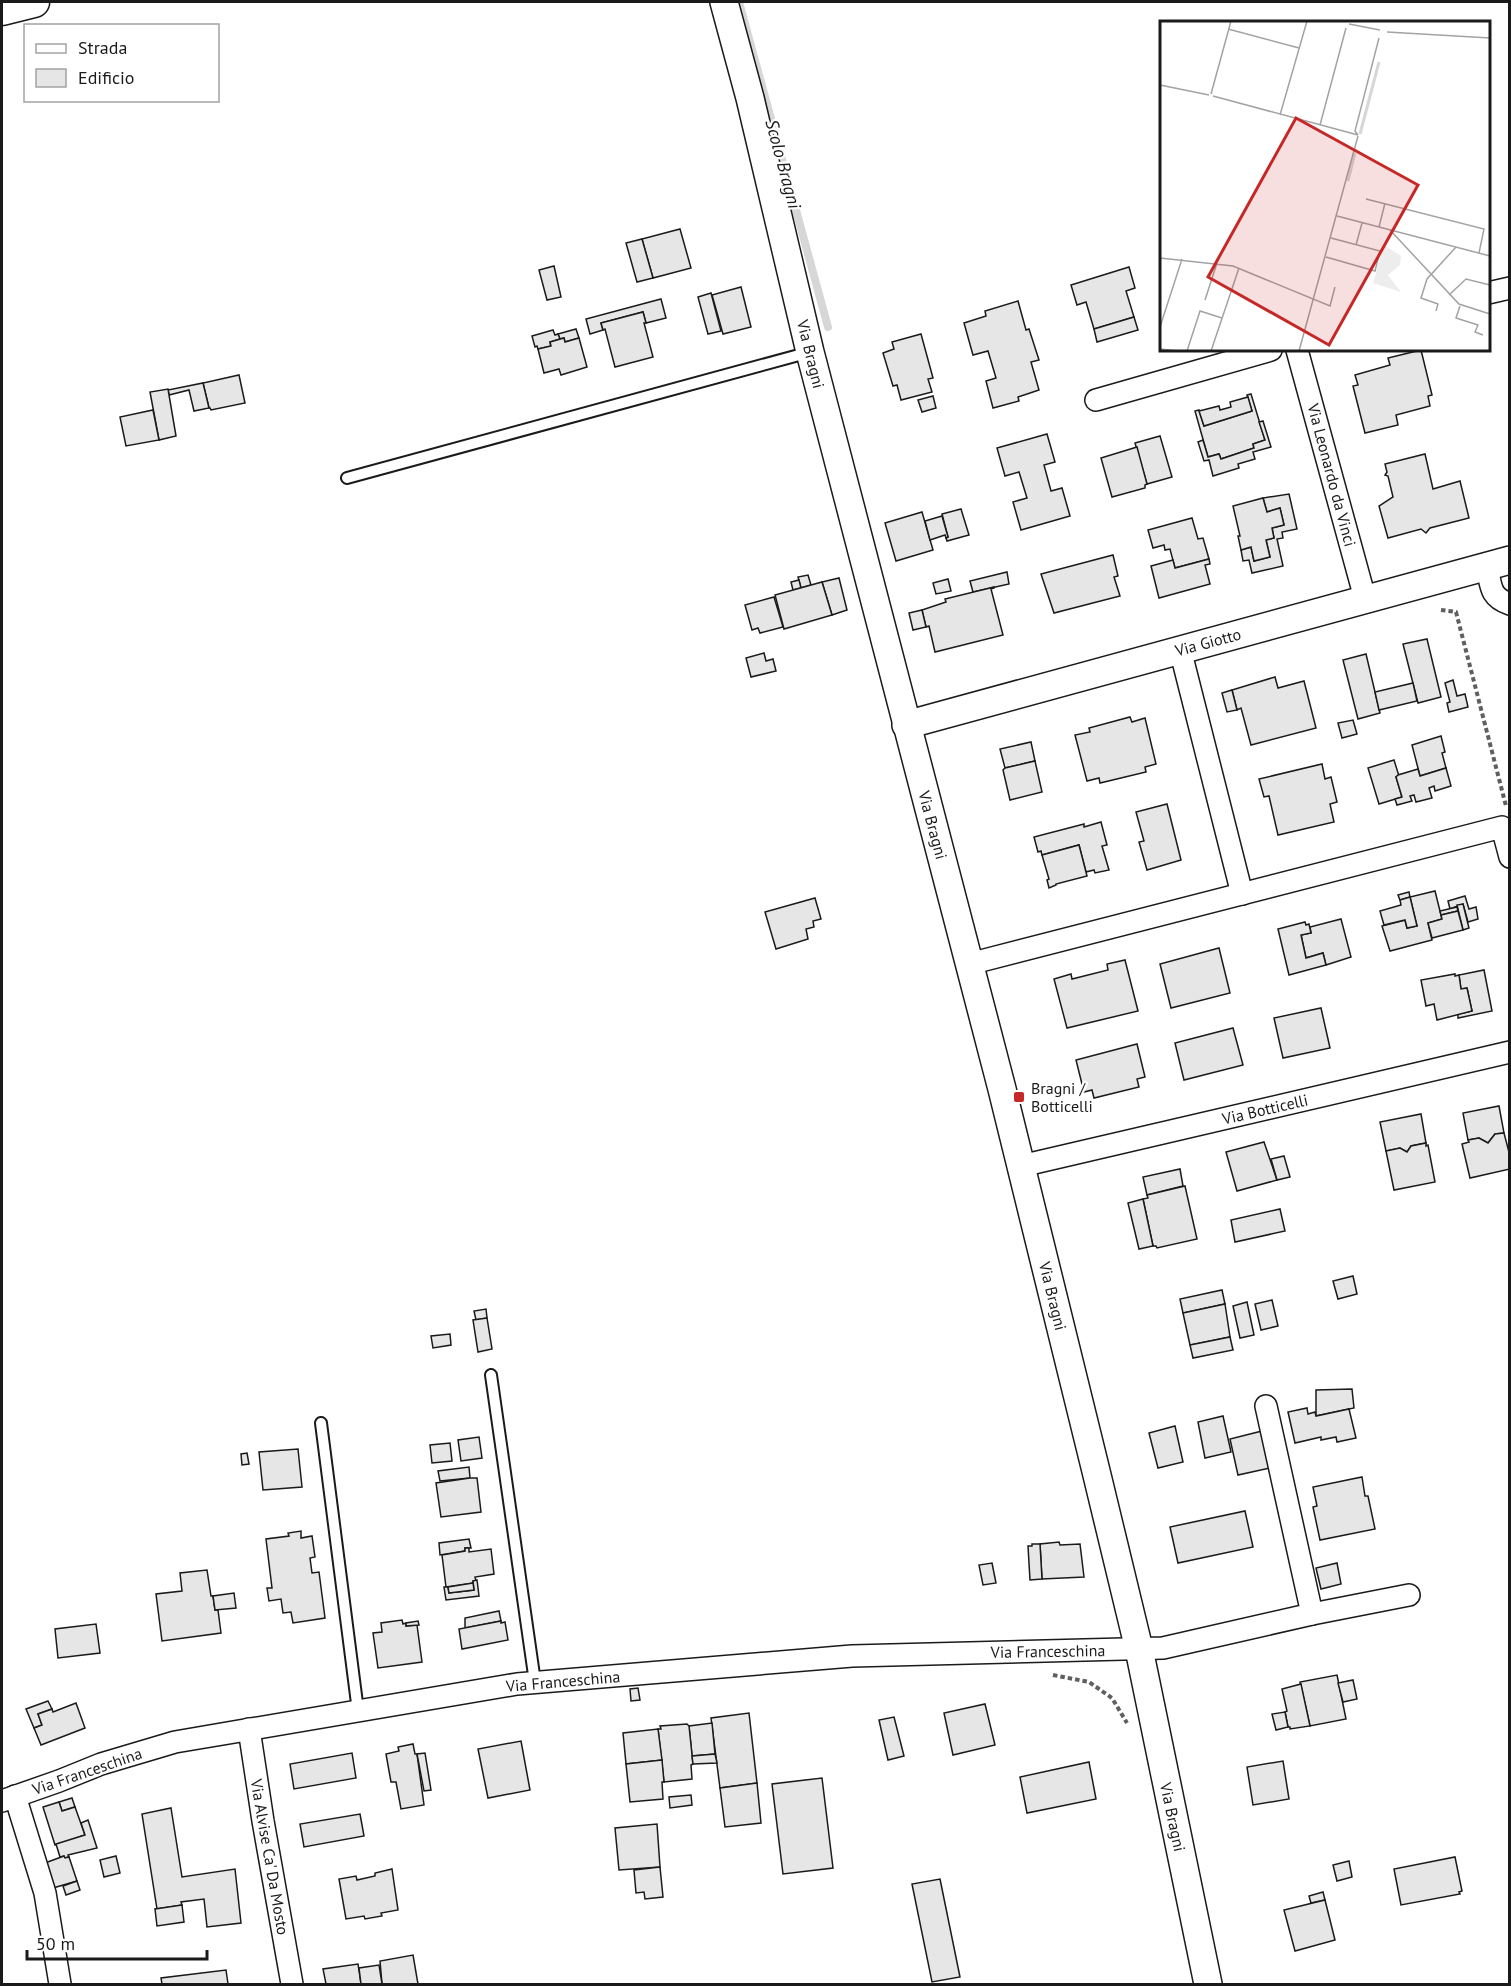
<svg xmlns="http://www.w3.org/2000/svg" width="1511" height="1986" viewBox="0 0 1511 1986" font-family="'PT Sans',sans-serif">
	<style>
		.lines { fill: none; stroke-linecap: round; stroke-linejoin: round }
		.stream { stroke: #d7d7d7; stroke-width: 8 }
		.building { fill: #e6e6e6; stroke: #1a1a1a; stroke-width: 1.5 }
		.service-casing { stroke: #1a1a1a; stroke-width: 14 }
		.minor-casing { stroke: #1a1a1a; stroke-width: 24 }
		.tertiary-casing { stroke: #1a1a1a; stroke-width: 30 }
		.secondary-casing { stroke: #1a1a1a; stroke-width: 33 }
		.path { stroke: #5f5f5f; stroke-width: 4; stroke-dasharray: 4.5 3; stroke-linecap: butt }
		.service { stroke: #fff; stroke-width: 10 }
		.minor { stroke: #fff; stroke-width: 21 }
		.tertiary { stroke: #fff; stroke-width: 27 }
		.secondary { stroke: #fff; stroke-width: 30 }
		.poi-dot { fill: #c62828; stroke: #fff; stroke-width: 2 }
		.labels { text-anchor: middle; stroke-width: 4.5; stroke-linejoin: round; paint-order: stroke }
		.street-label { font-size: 16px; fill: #1a1a1a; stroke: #fff }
		.poi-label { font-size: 16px; fill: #1a1a1a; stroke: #fff; text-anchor: start }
		.water-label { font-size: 18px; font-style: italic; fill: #1a1a1a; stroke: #fff }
		.inset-river { fill: none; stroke: #d7d7d7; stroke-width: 3 }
		.inset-road { fill: none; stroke: #a3a3a3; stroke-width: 1.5 }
		.view { fill: #c62828; fill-opacity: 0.15; stroke: #c62828; stroke-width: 3 }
		.inset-edge { fill: none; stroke: #1a1a1a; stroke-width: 3 }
	</style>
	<rect width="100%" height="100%" fill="#fff"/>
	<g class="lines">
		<!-- stream -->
		<polyline class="stream" points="739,2 828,327"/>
	</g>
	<!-- building -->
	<g class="building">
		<polygon points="680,229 691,268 653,278 642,239"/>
		<polygon points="642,239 653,278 637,282 626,243"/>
		<polygon points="554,266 561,297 547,300 539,270"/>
		<polygon points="1129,267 1135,288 1126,291 1134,317 1094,329 1086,302 1077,305 1071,285"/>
		<polygon points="741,287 751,327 723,334 712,295"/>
		<polygon points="711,293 721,331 708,334 698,297"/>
		<polygon points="661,299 666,318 646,323 643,312 601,323 603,330 590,334 586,319"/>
		<polygon points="1018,301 1026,330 1029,329 1039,360 1031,362 1039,390 1018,397 1019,401 993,408 986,381 996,378 988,351 973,355 964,323 986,316 985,311"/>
		<polygon points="643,312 646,323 644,323 653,357 615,367 605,329 603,330 601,323"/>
		<polygon points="1134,317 1138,330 1097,342 1094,329"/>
		<polygon points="576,329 579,338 565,342 564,338 560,339 558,334"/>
		<polygon points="553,330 555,335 558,334 560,339 550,342 551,346 538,349 537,346 535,347 532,336"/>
		<polygon points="921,334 933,378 928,379 932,392 901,400 897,385 893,386 883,353 894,349 892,342"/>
		<polygon points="564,338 565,342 579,338 587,367 561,375 559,369 544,373 538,349 551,346 550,342"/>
		<polygon points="1421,350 1432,395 1428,396 1430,406 1396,415 1398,425 1365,433 1353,386 1358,385 1355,375 1390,365 1388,358"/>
		<polygon points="239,375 245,403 211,410 210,408 209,408 203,383"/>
		<polygon points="203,383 209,408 194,411 189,390 169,395 168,390"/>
		<polygon points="168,389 176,436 159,440 150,392"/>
		<polygon points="1251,394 1265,440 1253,444 1254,448 1221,459 1219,454 1208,457 1195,411 1199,410 1204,426 1252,411 1247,395"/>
		<polygon points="933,396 936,408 922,412 918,400"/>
		<polygon points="1248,397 1252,411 1204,426 1199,411 1219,406 1220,410 1231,407 1230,402"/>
		<polygon points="153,410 159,440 126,446 120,417"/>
		<polygon points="1263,421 1271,447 1253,452 1255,459 1238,464 1239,468 1213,476 1209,460 1204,461 1198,442 1203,440 1208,457 1219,454 1221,459 1254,448 1253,444 1265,440 1259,422"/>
		<polygon points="1047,434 1055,462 1044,465 1051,491 1062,488 1070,516 1021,530 1013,502 1027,498 1019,472 1005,476 997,448"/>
		<polygon points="1160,436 1172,477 1147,484 1135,443"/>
		<polygon points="1137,447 1147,484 1145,485 1145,488 1112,497 1101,458"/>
		<polygon points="1425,454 1433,489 1460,481 1469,518 1430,528 1426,533 1421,529 1388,538 1379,506 1393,497 1388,476 1385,475 1387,472 1385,464"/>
		<polygon points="1289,494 1297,529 1282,532 1283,538 1277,539 1283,566 1252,573 1249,560 1243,561 1241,550 1251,547 1254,561 1270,557 1266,540 1274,538 1272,528 1284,525 1280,508 1267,512 1263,498"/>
		<polygon points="1263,498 1267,512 1280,508 1284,525 1272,528 1274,538 1266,540 1270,557 1254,561 1251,547 1241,550 1238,536 1240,536 1233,506"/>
		<polygon points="961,509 969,535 947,541 946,538 948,537 942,514"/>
		<polygon points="922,512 933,550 896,561 885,523"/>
		<polygon points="942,516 948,537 946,538 945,535 930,540 925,521"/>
		<polygon points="1192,518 1198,539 1203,538 1209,559 1175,568 1170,549 1165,550 1164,545 1153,548 1148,530"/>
		<polygon points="1113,555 1118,576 1114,577 1120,596 1054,613 1041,574"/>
		<polygon points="1209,559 1210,564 1205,565 1210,584 1159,598 1151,566 1173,560 1175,568"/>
		<polygon points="1007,572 1009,584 973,592 970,581"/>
		<polygon points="808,575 811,585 801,588 798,577"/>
		<polygon points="839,578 847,610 832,615 822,582"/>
		<polygon points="948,579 951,591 936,594 933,583"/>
		<polygon points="799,580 801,588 793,590 791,582"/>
		<polygon points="822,582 832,615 784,629 775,595"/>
		<polygon points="994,587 994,588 991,589 1003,635 935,652 929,626 926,627 922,610 946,602 945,599"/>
		<polygon points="774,597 783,627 760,633 758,628 752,630 745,605"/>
		<polygon points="922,610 926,627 913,630 909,613"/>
		<polygon points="1427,639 1441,697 1418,703 1403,644"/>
		<polygon points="764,653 766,661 773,659 776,671 751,677 746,658"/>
		<polygon points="1366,654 1380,713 1358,719 1343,660"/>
		<polygon points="1275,677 1278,688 1304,681 1316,728 1251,745 1241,708 1237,710 1232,690"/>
		<polygon points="1453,680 1457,696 1465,694 1468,707 1449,712 1447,703 1450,702 1445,683"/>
		<polygon points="1413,683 1417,701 1379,710 1375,692"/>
		<polygon points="1232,690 1237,710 1227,712 1222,693"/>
		<polygon points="1130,717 1132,722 1145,718 1156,764 1145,767 1146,772 1100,783 1099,778 1087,781 1075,735 1090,732 1089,728"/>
		<polygon points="1353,720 1357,734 1342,738 1338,723"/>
		<polygon points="1441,736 1445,752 1442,753 1446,768 1420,776 1412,745"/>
		<polygon points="1031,742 1035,761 1005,768 1000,749"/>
		<polygon points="1394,760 1399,776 1396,777 1402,797 1379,804 1368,768"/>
		<polygon points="1035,761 1042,792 1010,800 1003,770 1005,768"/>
		<polygon points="1322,764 1325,779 1331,777 1337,802 1330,804 1334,822 1278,835 1269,796 1264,797 1259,779"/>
		<polygon points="1446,768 1451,786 1435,791 1434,786 1429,788 1432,798 1416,802 1414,795 1410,796 1412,801 1397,805 1395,799 1402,797 1396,777 1398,775 1418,769 1420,776"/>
		<polygon points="1167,804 1181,860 1147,870 1139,842 1144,841 1136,812"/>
		<polygon points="1101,822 1107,845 1102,846 1109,870 1095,873 1094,870 1086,872 1079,845 1042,855 1041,851 1038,852 1034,837 1084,824 1084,827"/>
		<polygon points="1079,845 1087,876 1056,884 1056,885 1049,888 1047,880 1049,879 1042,855"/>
		<polygon points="1435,891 1442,919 1428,923 1432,940 1390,951 1382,926 1405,920 1407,928 1417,926 1410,897"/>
		<polygon points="1409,892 1410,897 1400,900 1398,895"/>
		<polygon points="1465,896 1469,909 1476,907 1478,919 1468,922 1463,904 1450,909 1448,901"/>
		<polygon points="1410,897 1417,926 1407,928 1405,920 1384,925 1380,911 1401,905 1400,900"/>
		<polygon points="815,898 821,919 813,921 814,927 806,929 808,939 776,949 765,912"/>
		<polygon points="1463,904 1469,928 1463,930 1457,905"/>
		<polygon points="1457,907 1458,911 1441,915 1440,911"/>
		<polygon points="1458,911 1463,930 1432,938 1428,923 1442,919 1441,915"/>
		<polygon points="1341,919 1351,957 1326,965 1323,953 1306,958 1301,935 1311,933 1310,927"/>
		<polygon points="1305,922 1306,925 1309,924 1311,933 1301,935 1306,958 1323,953 1326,965 1289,975 1278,929"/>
		<polygon points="1219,948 1230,993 1171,1008 1160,964"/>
		<polygon points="1125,960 1138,1011 1067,1028 1054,979 1071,974 1072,979 1108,970 1107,964"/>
		<polygon points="1484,970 1492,1011 1458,1018 1458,1014 1472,1011 1467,988 1461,989 1459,975"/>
		<polygon points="1455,974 1455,976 1459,975 1461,989 1467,988 1472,1011 1437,1020 1434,1004 1426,1006 1421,980"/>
		<polygon points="1321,1008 1330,1048 1283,1058 1274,1018"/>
		<polygon points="1233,1028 1243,1065 1184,1080 1175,1043"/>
		<polygon points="1137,1044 1145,1077 1137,1079 1139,1087 1094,1098 1092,1090 1084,1092 1076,1060"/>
		<polygon points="1499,1106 1504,1133 1495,1134 1488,1143 1479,1138 1468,1140 1463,1113"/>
		<polygon points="1421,1114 1426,1143 1411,1146 1407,1152 1400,1148 1386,1151 1380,1122"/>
		<polygon points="1504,1133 1510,1156 1510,1169 1470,1178 1462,1144 1469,1142 1468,1140 1479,1138 1488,1143 1495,1134"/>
		<polygon points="1264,1142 1277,1180 1237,1191 1226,1152"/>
		<polygon points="1426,1143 1426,1146 1428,1145 1435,1182 1394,1190 1386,1151 1400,1148 1407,1152 1411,1146"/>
		<polygon points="1284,1156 1290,1177 1277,1180 1271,1159"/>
		<polygon points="1180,1169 1183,1186 1147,1195 1143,1177"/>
		<polygon points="1185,1186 1197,1239 1157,1248 1156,1246 1153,1246 1143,1199 1148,1198 1147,1195"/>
		<polygon points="1143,1199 1153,1246 1139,1249 1128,1203"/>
		<polygon points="1280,1209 1285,1231 1235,1242 1231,1220"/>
		<polygon points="1353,1276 1357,1294 1338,1299 1333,1281"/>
		<polygon points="1222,1290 1225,1304 1183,1313 1180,1299"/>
		<polygon points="1272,1300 1278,1326 1261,1330 1255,1304"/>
		<polygon points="1247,1302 1254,1335 1240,1338 1233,1306"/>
		<polygon points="1225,1304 1230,1337 1190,1345 1183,1313"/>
		<polygon points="486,1309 487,1318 476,1320 474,1311"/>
		<polygon points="487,1318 492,1349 478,1352 473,1320"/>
		<polygon points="450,1334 451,1345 433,1348 431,1336"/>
		<polygon points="1230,1337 1233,1350 1193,1358 1190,1345"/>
		<polygon points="1352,1389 1354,1408 1316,1416 1316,1390"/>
		<polygon points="1307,1408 1308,1414 1315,1412 1316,1416 1349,1409 1356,1438 1337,1442 1336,1437 1321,1440 1321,1437 1295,1443 1288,1412"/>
		<polygon points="1223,1416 1231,1452 1205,1458 1198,1422"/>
		<polygon points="1175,1426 1183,1462 1158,1468 1149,1433"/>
		<polygon points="1266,1430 1274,1467 1238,1475 1230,1439"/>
		<polygon points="479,1437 482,1458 461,1461 458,1440"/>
		<polygon points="450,1443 452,1461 432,1463 430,1445"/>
		<polygon points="298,1449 302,1487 263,1490 259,1452"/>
		<polygon points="247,1453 249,1464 242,1465 241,1454"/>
		<polygon points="469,1467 470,1478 440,1481 438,1471"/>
		<polygon points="1362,1477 1365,1496 1368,1496 1375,1529 1320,1540 1313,1507 1317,1506 1313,1487"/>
		<polygon points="470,1478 477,1478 481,1512 441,1517 436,1483"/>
		<polygon points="1245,1511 1253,1547 1178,1563 1170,1527"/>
		<polygon points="301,1531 301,1538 312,1536 315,1557 310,1558 312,1573 319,1572 325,1618 293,1623 291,1612 283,1613 281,1599 269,1601 267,1588 272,1588 266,1539 289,1536 288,1533"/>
		<polygon points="469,1539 471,1548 465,1548 465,1551 440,1555 439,1543"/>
		<polygon points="1059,1542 1060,1545 1080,1544 1084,1577 1042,1579 1040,1544"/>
		<polygon points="1032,1544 1040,1544 1042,1579 1030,1580 1028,1546 1032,1546"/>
		<polygon points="465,1548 469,1548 469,1552 491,1549 494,1574 475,1577 476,1581 473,1581 473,1583 446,1587 442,1555 465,1551"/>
		<polygon points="992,1563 996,1583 983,1585 979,1565"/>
		<polygon points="1337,1563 1341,1584 1321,1589 1316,1568"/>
		<polygon points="207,1570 211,1596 213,1596 215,1610 218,1610 221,1633 162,1641 156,1594 182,1591 180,1573"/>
		<polygon points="477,1580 479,1596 446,1600 444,1587 448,1587 449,1593 474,1590 473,1581"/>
		<polygon points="473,1583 474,1590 449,1593 448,1587"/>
		<polygon points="234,1593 236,1608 215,1610 213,1596"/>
		<polygon points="499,1611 501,1621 465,1628 465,1618"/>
		<polygon points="402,1620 403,1624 406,1623 406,1626 417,1625 422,1662 378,1668 373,1633 382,1632 381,1623"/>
		<polygon points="418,1621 419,1625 406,1626 406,1623"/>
		<polygon points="501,1621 501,1623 505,1622 508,1640 462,1649 459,1629"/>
		<polygon points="96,1624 100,1653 58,1658 55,1629"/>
		<polygon points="1337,1675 1346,1719 1310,1726 1300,1682"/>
		<polygon points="1353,1680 1357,1699 1343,1702 1338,1683"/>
		<polygon points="1301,1684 1310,1726 1290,1729 1290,1727 1288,1727 1285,1712 1287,1711 1282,1689"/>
		<polygon points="638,1688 640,1700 631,1701 630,1689"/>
		<polygon points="48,1701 52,1709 38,1714 42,1725 34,1728 26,1709"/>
		<polygon points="76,1703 85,1728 41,1745 34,1728 42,1725 38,1714 52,1709 53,1712"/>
		<polygon points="985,1704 995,1745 953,1755 944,1713"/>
		<polygon points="1285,1712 1288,1727 1276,1730 1272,1714"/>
		<polygon points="749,1713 757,1783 720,1788 711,1718"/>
		<polygon points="894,1717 904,1756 888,1760 879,1720"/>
		<polygon points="712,1723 715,1754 692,1756 689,1726"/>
		<polygon points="687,1724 689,1726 693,1764 691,1765 692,1779 664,1782 658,1729 661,1729 660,1726"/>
		<polygon points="658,1729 662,1760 626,1764 623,1733"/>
		<polygon points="521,1741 530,1790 488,1798 478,1749"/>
		<polygon points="413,1744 415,1754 417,1754 424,1805 401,1809 396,1782 391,1782 386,1754 399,1751 398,1747"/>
		<polygon points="352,1753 356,1778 294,1789 290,1764"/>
		<polygon points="425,1753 431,1790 424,1791 417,1754"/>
		<polygon points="715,1754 717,1763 693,1764 692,1756"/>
		<polygon points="662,1760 664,1782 662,1782 663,1799 630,1802 626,1764"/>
		<polygon points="1283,1761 1289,1799 1253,1805 1247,1767"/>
		<polygon points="1089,1762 1096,1799 1027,1813 1020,1777"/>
		<polygon points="822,1778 833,1868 783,1874 772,1784"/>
		<polygon points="757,1783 761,1823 725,1827 720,1788"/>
		<polygon points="691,1795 692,1805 670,1808 669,1797"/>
		<polygon points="72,1798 75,1807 62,1811 59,1802"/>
		<polygon points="59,1802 62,1811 75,1807 85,1835 55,1845 43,1807"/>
		<polygon points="171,1808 182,1877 235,1869 241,1923 207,1927 204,1899 181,1902 182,1905 157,1909 142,1814"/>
		<polygon points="360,1814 364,1836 304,1847 300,1824"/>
		<polygon points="88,1820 97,1848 68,1855 69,1857 65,1858 64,1856 60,1857 56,1844 85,1835 81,1823"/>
		<polygon points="657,1824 660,1867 619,1870 615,1828"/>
		<polygon points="64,1856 65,1858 69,1857 77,1881 53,1888 45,1863"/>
		<polygon points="116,1856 120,1873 104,1877 100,1860"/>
		<polygon points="1455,1857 1462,1891 1459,1892 1460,1894 1401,1905 1394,1869"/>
		<polygon points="1349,1861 1352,1877 1337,1881 1333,1865"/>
		<polygon points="660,1867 663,1897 645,1899 644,1892 636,1893 634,1870"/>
		<polygon points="392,1869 398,1910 381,1913 382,1916 365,1919 364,1916 346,1919 339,1879 356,1876 357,1880 375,1876 375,1873"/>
		<polygon points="940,1879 960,1977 932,1982 912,1884"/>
		<polygon points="77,1881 80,1890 66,1895 63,1886"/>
		<polygon points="1323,1892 1325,1900 1311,1903 1309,1896"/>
		<polygon points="1325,1900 1335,1940 1295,1951 1284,1910"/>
		<polygon points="182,1905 184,1922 157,1926 155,1909"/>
		<polygon points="413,1955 418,1984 382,1984 380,1961"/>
		<polygon points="358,1964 361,1984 326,1984 323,1969"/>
		<polygon points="379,1965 382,1984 361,1984 359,1968"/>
		<polygon points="226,1970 228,1984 162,1984 161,1978"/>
	</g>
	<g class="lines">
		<!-- service casing -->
		<g class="service-casing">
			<g id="service">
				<polyline points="347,478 810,352"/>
				<polyline points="491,1375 535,1682"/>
				<polyline points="321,1423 358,1711"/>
			</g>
		</g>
		<!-- minor casing -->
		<g class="minor-casing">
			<g id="minor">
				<polyline points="1488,293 1510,288"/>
				<polyline points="1297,350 1363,591 1363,601"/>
				<polyline points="1096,400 1271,350"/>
				<path d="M1487,566C1491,585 1489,597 1510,604"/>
				<polyline points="1180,649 1242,894"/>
				<polyline points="969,964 1502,827 1510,857"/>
				<polyline points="1021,1166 1510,1052"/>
				<polyline points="1312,1614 1409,1595"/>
				<polyline points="249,1729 263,1821 292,1984"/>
				<polyline points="15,1796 45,1893 60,1984"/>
				<polyline points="2,1801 59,1781 101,1764 175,1742 517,1684 852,1656 1163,1648 1312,1614 1266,1406"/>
			</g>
		</g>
		<!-- tertiary casing -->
		<g class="tertiary-casing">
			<g id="tertiary">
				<polyline points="724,2 750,98 810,352 1002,1089 1096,1471 1139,1649 1208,1984"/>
				<polyline points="906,725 1510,560"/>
			</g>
		</g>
		<!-- secondary casing -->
		<g class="secondary-casing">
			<polyline id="secondary" points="2,10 34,2"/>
		</g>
		<!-- path -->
		<g class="path">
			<polyline points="1441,610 1456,612 1506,806"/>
			<polyline points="1053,1675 1089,1682 1112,1698 1127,1723"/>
		</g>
		<!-- service -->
		<use href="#service" class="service"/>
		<!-- minor -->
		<use href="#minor" class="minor"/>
		<!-- tertiary -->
		<use href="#tertiary" class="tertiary"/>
		<!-- secondary -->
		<use href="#secondary" class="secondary"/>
	</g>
	<!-- markers -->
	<rect class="poi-dot" x="1013" y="1091" width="12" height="12" rx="3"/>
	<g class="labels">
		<!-- street labels -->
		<g class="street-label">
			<text transform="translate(811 354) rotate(76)" y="6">Via Bragni</text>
			<text transform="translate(1332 475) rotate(75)" y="6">Via Leonardo da Vinci</text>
			<text transform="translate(1208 642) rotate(-15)" y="6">Via Giotto</text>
			<text transform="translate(933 825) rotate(75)" y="6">Via Bragni</text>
			<text transform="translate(1265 1109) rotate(-13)" y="6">Via Botticelli</text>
			<text transform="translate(1053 1296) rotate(76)" y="6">Via Bragni</text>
			<text transform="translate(1048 1651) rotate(-1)" y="6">Via Franceschina</text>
			<text transform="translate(563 1681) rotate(-5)" y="6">Via Franceschina</text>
			<text transform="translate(87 1771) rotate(-19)" y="6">Via Franceschina</text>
			<text transform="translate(1173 1817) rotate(78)" y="6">Via Bragni</text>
			<text transform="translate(270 1857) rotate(80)" y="6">Via Alvise Ca' Da Mosto</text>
		</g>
		<!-- poi labels -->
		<g class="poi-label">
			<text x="1031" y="1094">Bragni /<tspan x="1031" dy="18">Botticelli</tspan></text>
		</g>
		<!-- water labels -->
		<g class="water-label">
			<text transform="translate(783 164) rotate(75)" y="6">Scolo Bragni</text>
		</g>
	</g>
	<!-- overview -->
	<g transform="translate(1160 21)">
		<rect width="330" height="330" fill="#fff"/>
		<path d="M224,224L241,235L240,244L228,254L241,271L213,262Z" fill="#ededed"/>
		<path class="inset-river" d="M200,113L219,41M188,160L195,132"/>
		<path class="inset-road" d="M189,3L220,9M68,8L139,27M227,11L330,17M0,64L49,74M51,73L71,0M53,75L198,114M120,94L147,0M160,104L186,7M198,114L195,110L219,17M206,178L324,208L319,232M177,195L330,235M219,206L225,182M230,209L299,283L330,293M196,224L202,202M166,236L215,250L220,230L171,217M0,237L73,245L170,285L175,266M289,274L306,258L330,264M45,279L57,242M300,285L296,297L318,304L315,311L323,314M276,290L278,283L261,277L267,258L296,226M0,306L22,238M0,328L18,330M27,330L40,290L62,297M51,330L79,247M139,330L198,115"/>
		<path class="view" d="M136,97L258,164L169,324L48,256Z"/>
		<rect width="330" height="330" class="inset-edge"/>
	</g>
	<!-- border -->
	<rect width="1511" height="1986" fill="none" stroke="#1a1a1a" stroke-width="6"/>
	<!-- legend -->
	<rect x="24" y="24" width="195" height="78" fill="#ffffff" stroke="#a3a3a3" stroke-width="1.5"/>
	<rect x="36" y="44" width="30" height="9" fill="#ffffff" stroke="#a3a3a3" stroke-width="1.5"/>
	<text x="78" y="54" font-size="18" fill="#1a1a1a">Strada</text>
	<rect x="36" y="69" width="30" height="18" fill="#e6e6e6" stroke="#a3a3a3" stroke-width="1.5"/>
	<text x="78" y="84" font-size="18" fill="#1a1a1a">Edificio</text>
	<!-- scale -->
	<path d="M27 1950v9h180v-9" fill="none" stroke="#1a1a1a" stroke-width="3"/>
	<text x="36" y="1950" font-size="18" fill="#1a1a1a" stroke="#ffffff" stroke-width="4.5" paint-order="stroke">50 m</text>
</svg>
